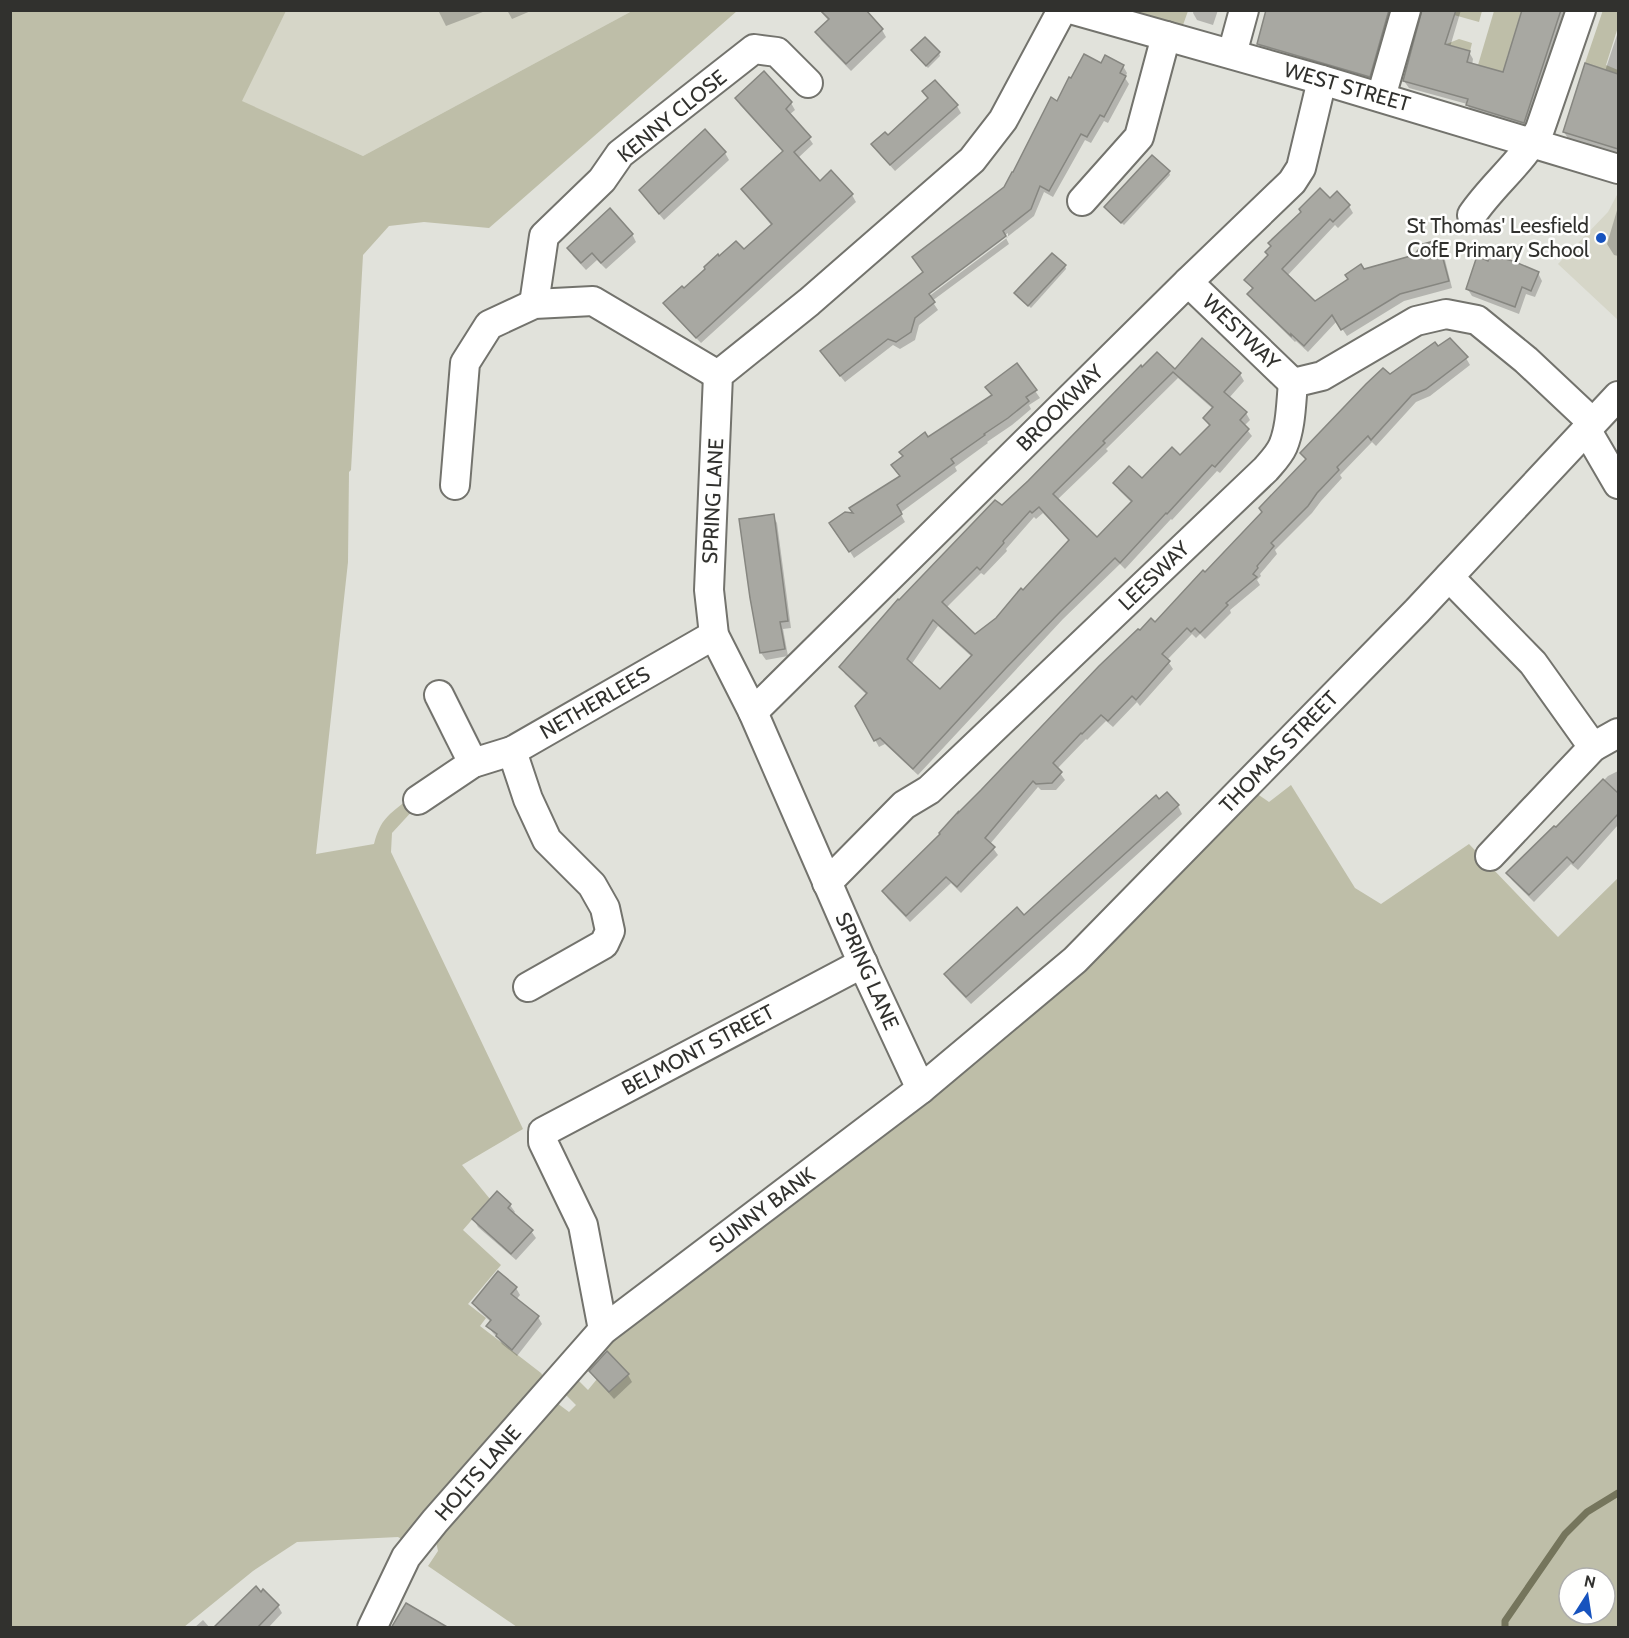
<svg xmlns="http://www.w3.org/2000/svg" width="1629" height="1638" viewBox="0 0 1629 1638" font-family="Cabin,sans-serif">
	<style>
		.built { fill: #d6d6c8 }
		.green { fill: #bebea8; fill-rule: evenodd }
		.shadow { fill: #0003; fill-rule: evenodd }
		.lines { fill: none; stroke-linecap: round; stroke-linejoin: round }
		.stream { stroke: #75755c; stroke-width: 7 }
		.building { fill: #a8a8a2; stroke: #868680; stroke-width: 1.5; fill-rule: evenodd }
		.minor-casing { stroke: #73736d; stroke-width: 32 }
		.minor { stroke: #fff; stroke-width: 28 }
		.poi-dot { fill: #1753be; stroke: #fffffe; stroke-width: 2 }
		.labels { text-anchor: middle; stroke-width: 5; stroke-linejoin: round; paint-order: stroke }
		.street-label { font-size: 21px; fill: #31312e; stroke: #fffffe }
		.poi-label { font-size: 21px; fill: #31312e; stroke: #fffffe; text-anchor: end }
	</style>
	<rect width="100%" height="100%" fill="#e1e2db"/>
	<!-- built -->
	<g class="built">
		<polygon points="286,11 632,11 363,156 241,101"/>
		<polygon points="1618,193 1618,320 1558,264 1608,212"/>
	</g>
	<!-- green -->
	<g class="green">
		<polygon points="1603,10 1618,11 1618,27 1606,65 1618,70 1618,74 1585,63"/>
		<path d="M10,11H286L242,101L363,156L632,11H737L489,228L424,222L389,226L363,255L351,470L349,472L348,562L316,854L374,844C381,818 388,816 408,799L415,808L392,833L391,852L523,1129L462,1165L490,1199L463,1230L501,1265L468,1304L486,1318L480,1326L541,1373L546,1381L403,1540L398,1537L297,1542L253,1571L184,1627H11Z"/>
		<polygon points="1133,11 1188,10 1188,11 1183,25"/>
		<polygon points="1456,11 1482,11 1479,22 1454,15"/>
		<polygon points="1494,11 1530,11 1524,28 1517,26 1515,33 1515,56 1508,54 1506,61 1512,64 1490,84 1495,70 1478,65"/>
		<polygon points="1459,39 1472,43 1470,51 1453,46 1450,57 1444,45"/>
		<path d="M1291,785L1355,888L1381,904L1469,844L1558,937L1618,878V1627H517L428,1566L438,1551L434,1532L553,1400L569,1412L576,1405L563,1392L576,1378L588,1390L597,1379L609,1392L629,1374L604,1348L940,1085L1253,791L1269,802ZM1569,1578H1605V1614H1569Z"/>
	</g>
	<!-- shadow -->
	<g class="shadow">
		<polygon points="438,10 488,10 446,26"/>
		<polygon points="507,10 533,10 512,19"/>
		<polygon points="819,10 864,10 882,30 886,37 851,71 821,40 817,32 829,21"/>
		<polygon points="1194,10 1218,10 1213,25 1197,20 1193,13"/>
		<polygon points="1351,10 1395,10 1373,84 1262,51 1258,44"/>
		<polygon points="1424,10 1461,10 1450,47 1469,52 1473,59 1472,65 1504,73 1524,10 1567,10 1528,129 1472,112 1467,104 1409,88 1404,81"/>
		<polygon points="1618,32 1618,157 1571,143 1564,132 1605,71"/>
		<polygon points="914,53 939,53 940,56 928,68"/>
		<path d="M1101,65L1123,66L1127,73L1125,78L1129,84L1108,123L1104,121L1091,143L1085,140L1053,197L1044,192L1034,216L1006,238L1009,244L932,301L938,310L919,325L915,340L900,349L893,345L845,382L826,358L924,273L1006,188L1057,103ZM1008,233V237L924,300L922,297Z"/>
		<polygon points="764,73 791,103 795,110 789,115 809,138 813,144 798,158 820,183 852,195 856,202 701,343 669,310 665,303 744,252 772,226 747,196 743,190 784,153 740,105 737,98"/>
		<polygon points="924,92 957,106 961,113 895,171 878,152 873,144 888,137 929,100"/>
		<polygon points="725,153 729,160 664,220 645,197"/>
		<polygon points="1169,172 1170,175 1124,225 1107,210 1106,207"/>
		<polygon points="1337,194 1349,206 1353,213 1338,228 1335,225 1287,276 1314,303 1363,271 1415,256 1437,241 1442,248 1452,288 1404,301 1347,336 1337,321 1308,352 1296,341 1295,342 1253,301 1249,294 1253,290 1246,280"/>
		<polygon points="1618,207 1618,256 1614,255 1607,244"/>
		<polygon points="632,234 636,242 606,269 597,260 586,270 573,256 569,248"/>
		<polygon points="1489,262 1538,273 1542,281 1535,297 1526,294 1519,314 1472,296 1467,288"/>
		<polygon points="1065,266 1066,269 1031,308 1018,296"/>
		<polygon points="1438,348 1466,358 1470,365 1430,396 1416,402 1376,446 1372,442 1340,475 1342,478 1321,501 1312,513 1275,550 1277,554 1260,574 1261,576 1257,580 1260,585 1230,610 1231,613 1205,639 1200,634 1196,638 1192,634 1167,660 1173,669 1140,706 1137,702 1113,727 1106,721 1087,740 1086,739 1057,769 1065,780 1056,790 1041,790 1038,787 990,844 998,855 961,893 951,883 910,922 888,899 883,892 1205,575 1263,513 1306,461 1302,453 1390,376"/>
		<polygon points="1017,365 1040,398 1029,405 1031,409 1012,425 987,442 988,443 955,467 957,471 900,513 905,522 854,558 836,529 901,477 928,439 993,396 987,387"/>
		<path d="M1141,367L1175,371L1240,374L1244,381L1229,398L1246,413L1250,420L1244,426L1252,436L1220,473L1217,471L1172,520L1171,519L1125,569L1120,564L1063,619L918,775L885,744L879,747L856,706L867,695L845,674L841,667ZM1178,378L1213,409L1204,418L1210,427L1180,457L1142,480L1115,483L1119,490L1132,503L1097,539L1057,500L1108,451L1106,449ZM1043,513L1070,541L997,619L975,636L946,608L981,573L984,575L1007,551L1006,549L1034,517L1036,519ZM938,626L972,657L940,691L911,665Z"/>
		<polygon points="773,516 777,523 791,628 783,629 788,656 766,660 761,653"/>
		<polygon points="1618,771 1618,825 1578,870 1571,864 1534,902 1512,880 1508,873 1556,830 1608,776"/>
		<polygon points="1167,794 1178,806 1182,814 971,1004 950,982 946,974 1024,917"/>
		<polygon points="510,1205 515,1212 513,1214 531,1231 536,1238 516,1260 478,1227 474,1220"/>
		<polygon points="516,1288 520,1295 516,1300 538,1317 542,1324 517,1356 502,1344 498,1338 493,1333 488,1326 491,1322 478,1310 473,1303"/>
		<polygon points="591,1371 628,1375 632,1382 614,1399 595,1378"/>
		<polygon points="263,1591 278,1606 282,1613 268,1628 215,1628"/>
		<polygon points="203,1620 210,1628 194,1628"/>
	</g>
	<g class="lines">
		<!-- stream -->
		<polyline class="stream" points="1505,1628 1505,1621 1565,1534 1587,1512 1618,1493"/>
	</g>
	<!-- building -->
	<g class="building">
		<polygon points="820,10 866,10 883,29 846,64 815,32 829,19"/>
		<polygon points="1266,10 1389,10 1370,77 1257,44"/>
		<polygon points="1422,10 1456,10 1445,44 1470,51 1467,62 1503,72 1522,10 1561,10 1524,123 1466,105 1468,99 1403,81"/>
		<polygon points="925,37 940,52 926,66 911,50"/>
		<polygon points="1084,54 1101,63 1105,55 1124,65 1120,73 1126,76 1104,117 1100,115 1087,137 1081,134 1049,191 1040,186 1031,209 1003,231 1006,236 929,294 935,302 915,318 911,332 896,342 888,339 840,376 820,351 923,272 912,257 1004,187 1012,172 1013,172 1051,97 1057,101 1069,77 1071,78"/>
		<polygon points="1585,63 1618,74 1618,149 1563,132"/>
		<polygon points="764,71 792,102 786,109 811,137 794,152 820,181 831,170 853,194 696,338 663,303 682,286 684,288 705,269 704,267 718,254 719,256 736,241 744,249 772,224 741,189 783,151 735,98"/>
		<polygon points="935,80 958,105 890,165 871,144 885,132 888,135 928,98 922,91"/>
		<polygon points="705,129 726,152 659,214 639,190"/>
		<polygon points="1152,155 1170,171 1121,223 1104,207"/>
		<polygon points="1320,188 1330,198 1337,191 1350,205 1333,222 1330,219 1282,269 1315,301 1348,279 1345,275 1361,264 1364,269 1414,255 1423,244 1438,240 1449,281 1400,294 1341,330 1332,315 1304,346 1291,334 1291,336 1247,294 1253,288 1244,280 1268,255 1265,252 1271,246 1268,243 1301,212 1299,209"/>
		<polygon points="610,208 633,234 601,263 592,253 581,263 567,248"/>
		<polygon points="1052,253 1066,265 1028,306 1014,293"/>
		<polygon points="1490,255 1513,261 1539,272 1531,291 1522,287 1515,307 1466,289 1477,256 1488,261"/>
		<path d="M1202,338L1241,373L1224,392L1247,412L1240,420L1249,429L1215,467L1212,465L1167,514L1166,513L1120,563L1115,558L1060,612L1006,668L913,769L880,738L874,741L855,706L867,693L839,667L898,599L899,600L995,500L1002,505L1028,481L1141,365L1142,367L1157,352L1175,369ZM1173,372L1213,407L1203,418L1210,425L1180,455L1172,447L1142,478L1129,466L1113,483L1132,501L1097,537L1053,494L1105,443L1103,441ZM1039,507L1069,540L1023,590L1021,588L996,618L975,634L942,602L977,567L980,570L1004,543L1003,541L1030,511L1032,513ZM933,620L972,655L940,689L907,659Z"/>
		<polygon points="1450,338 1468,357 1426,389 1412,395 1371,440 1368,436 1337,467 1339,470 1317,493 1308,506 1271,543 1274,546 1257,566 1258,568 1253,574 1257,577 1226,603 1228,605 1200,633 1195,628 1191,632 1187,628 1162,654 1170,661 1136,700 1132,696 1108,721 1101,715 1082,734 1081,733 1053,763 1062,772 1052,783 1036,784 1033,781 985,838 995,847 968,875 957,887 946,877 906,916 882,891 940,834 939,833 958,812 958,813 981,790 1099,666 1138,629 1140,630 1151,618 1155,622 1203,570 1205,572 1262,512 1259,508 1306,459 1300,453 1366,384 1383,368 1390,374 1435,342 1438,346"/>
		<polygon points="1017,363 1037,390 1026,397 1029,401 1008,418 984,434 985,435 951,459 954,463 897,505 902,514 849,552 829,523 845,512 853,513 849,508 900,476 891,465 903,456 899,452 925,432 928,437 992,395 985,387"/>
		<polygon points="774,514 788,621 780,622 785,649 760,653 750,598 739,519"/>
		<polygon points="1603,779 1618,793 1618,814 1573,863 1567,857 1529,895 1506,873 1554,826 1556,827"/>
		<polygon points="1167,792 1179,805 966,997 944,974 1017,907 1024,915 1156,795 1159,799"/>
		<polygon points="497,1191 511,1204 508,1208 533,1230 511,1254 472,1219"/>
		<polygon points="498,1271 517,1287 511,1294 539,1316 512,1350 496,1336 497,1334 486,1326 491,1320 472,1303"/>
		<polygon points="607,1351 629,1374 609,1392 589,1371"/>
		<polygon points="256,1586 261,1592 263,1589 279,1605 257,1628 213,1628"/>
		<polygon points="406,1603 449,1628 391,1628"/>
	</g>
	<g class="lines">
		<!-- minor casing -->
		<g class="minor-casing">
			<g id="minor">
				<polyline points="1074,10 1322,80 1618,169"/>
				<polyline points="1232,54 1244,10"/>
				<polyline points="1381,97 1406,10"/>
				<polyline points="1082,201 1139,137 1166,36"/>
				<path d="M1472,215C1492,185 1524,161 1540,129L1581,10"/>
				<polyline points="1188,282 1293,383"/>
				<polyline points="534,304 544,236 602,180 620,154 754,49 777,52 808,83"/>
				<polyline points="1586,429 1618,484"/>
				<polyline points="455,485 465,363 489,325 534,304 593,301 718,375"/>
				<polyline points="1449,577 1533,663 1593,747"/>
				<polyline points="439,695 473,763"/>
				<polyline points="753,712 1188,282 1292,182 1301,168 1322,80"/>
				<polyline points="512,751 528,799 547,840 592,885 605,908 610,931 604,944 528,987"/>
				<polyline points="418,800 473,763 512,751 714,635"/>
				<polyline points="1490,856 1593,747 1618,733"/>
				<path d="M827,883L904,805L929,790L1266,469C1272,462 1279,455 1283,446C1291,427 1291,403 1293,383L1322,376L1416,321L1446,314L1477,320L1526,360L1592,422"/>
				<polyline points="921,1089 866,971 753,712 714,635 709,590 718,375 809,302 972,160 1003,120 1062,10"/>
				<polyline points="603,1330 583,1225 543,1142 543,1132 863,963"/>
				<polyline points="372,1628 406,1557 435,1521 603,1330 921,1089 1075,960 1417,611 1618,396"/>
			</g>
		</g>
		<!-- minor -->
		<use href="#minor" class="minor"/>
	</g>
	<!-- markers -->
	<circle class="poi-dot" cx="1601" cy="238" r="6"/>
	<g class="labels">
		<!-- street labels -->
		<g class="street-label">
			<text transform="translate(1347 87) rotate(16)" y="7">WEST STREET</text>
			<text transform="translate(672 116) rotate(-39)" y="7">KENNY CLOSE</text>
			<text transform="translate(1241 332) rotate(44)" y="7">WESTWAY</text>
			<text transform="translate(1060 408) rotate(-45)" y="7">BROOKWAY</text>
			<text transform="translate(713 501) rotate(-87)" y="7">SPRING LANE</text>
			<text transform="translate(1154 576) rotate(-44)" y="7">LEESWAY</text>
			<text transform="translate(595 703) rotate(-30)" y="7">NETHERLEES</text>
			<text transform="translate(1279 752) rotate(-46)" y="7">THOMAS STREET</text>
			<text transform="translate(867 971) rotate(66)" y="7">SPRING LANE</text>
			<text transform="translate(698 1050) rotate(-28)" y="7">BELMONT STREET</text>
			<text transform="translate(762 1210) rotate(-37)" y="7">SUNNY BANK</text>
			<text transform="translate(478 1473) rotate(-49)" y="7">HOLTS LANE</text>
		</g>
		<!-- poi labels -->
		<g class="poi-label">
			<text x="1589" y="233">St Thomas' Leesfield<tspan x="1589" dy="24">CofE Primary School</tspan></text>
		</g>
	</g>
	<!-- border -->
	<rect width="1629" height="1638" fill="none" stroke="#31312e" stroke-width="24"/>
	<!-- north arrow -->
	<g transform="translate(1587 1596) rotate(12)"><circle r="28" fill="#fffffe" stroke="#adadab" stroke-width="1.5"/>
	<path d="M0-4.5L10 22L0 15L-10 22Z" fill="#1753be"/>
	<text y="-9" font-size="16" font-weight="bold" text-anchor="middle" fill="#31312e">N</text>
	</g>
</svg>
